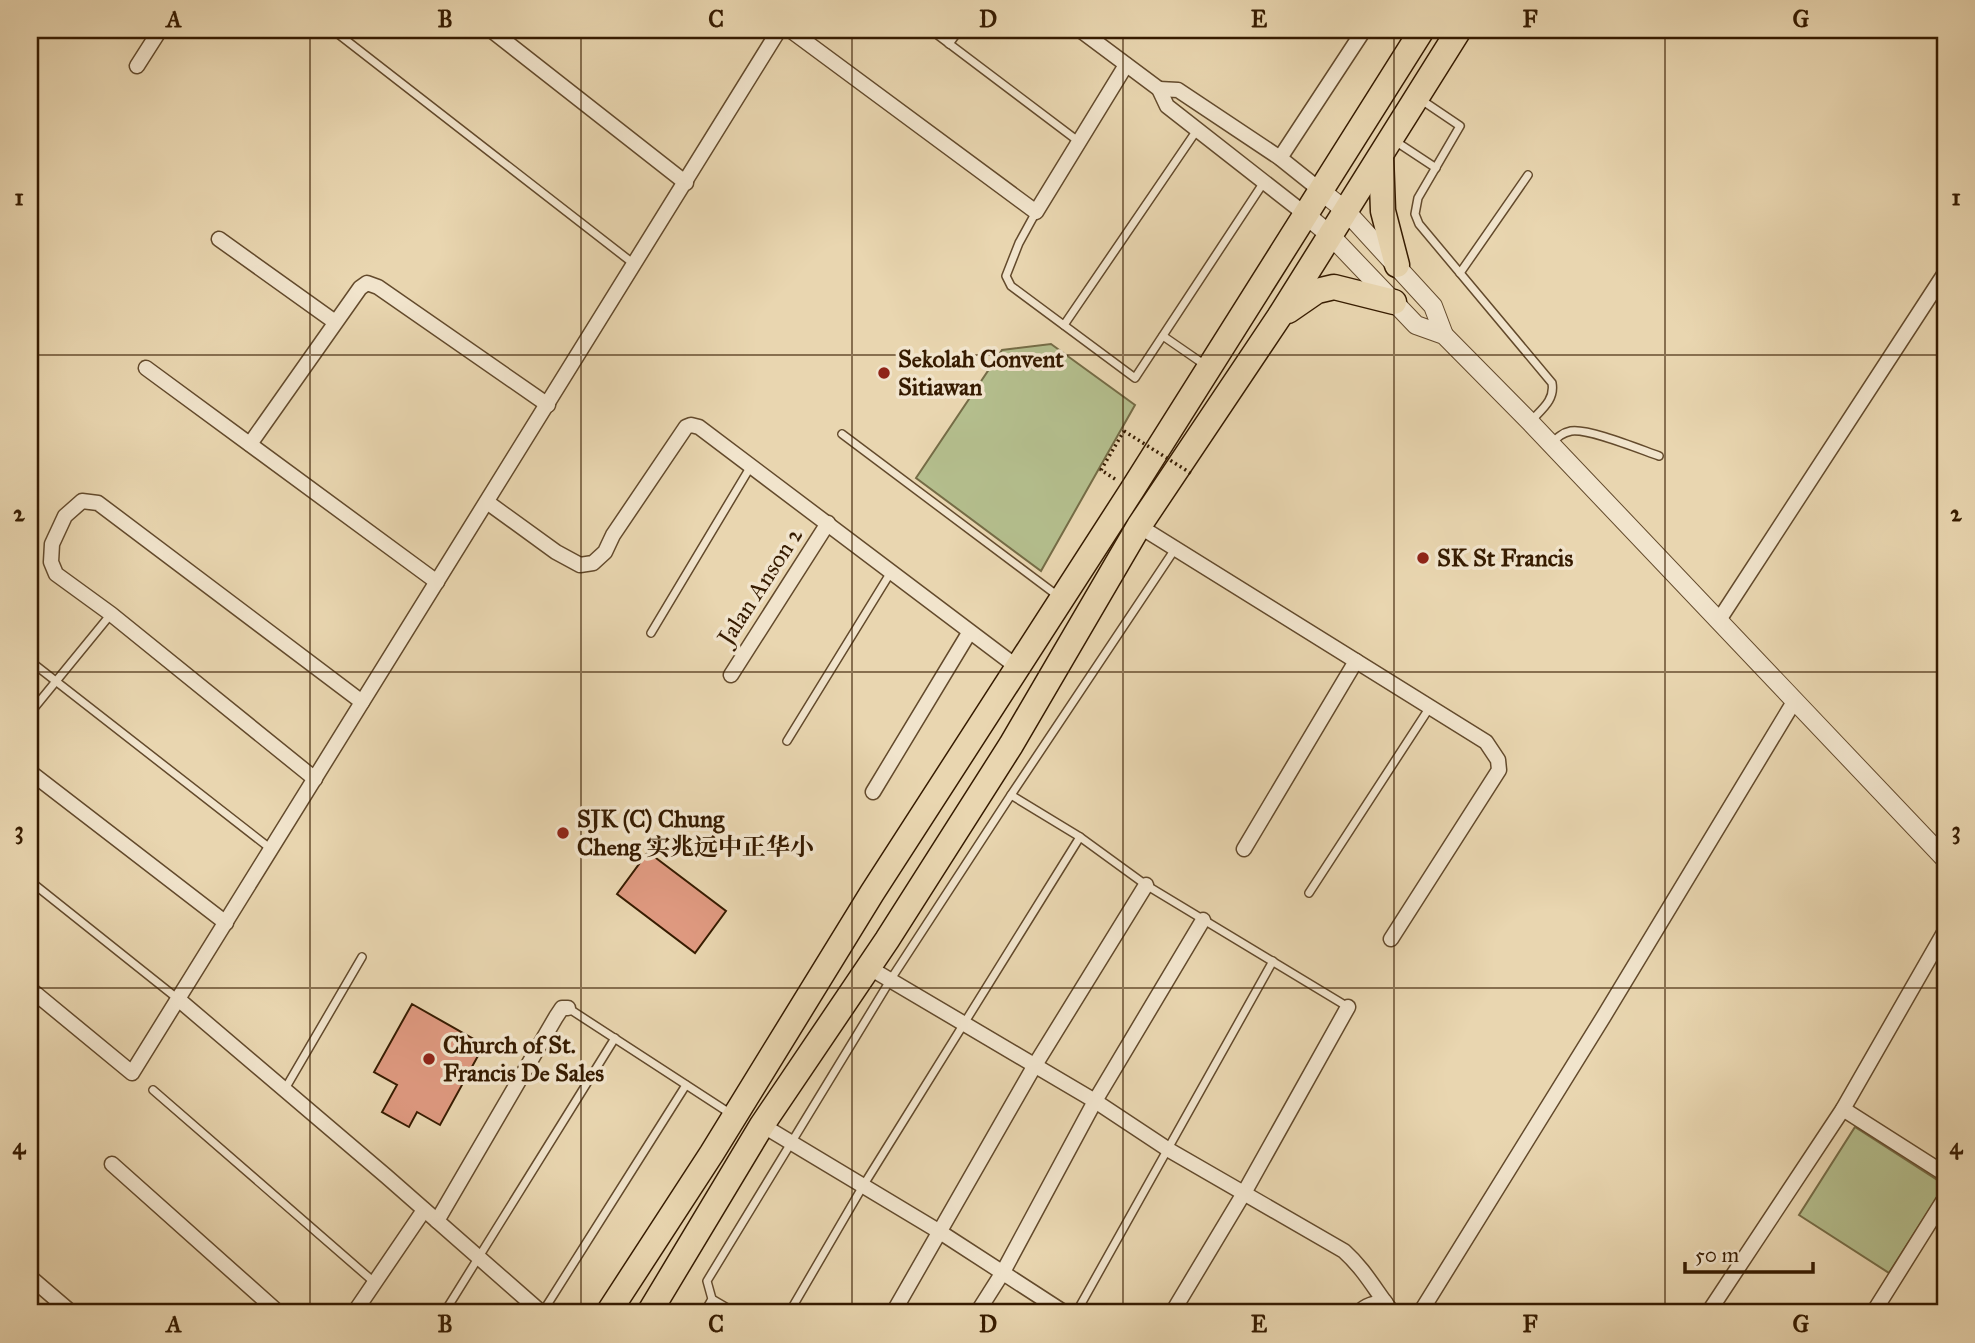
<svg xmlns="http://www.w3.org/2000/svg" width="1975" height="1343" viewBox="0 0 1975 1343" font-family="'IM FELL Great Primer','Noto Serif SC',serif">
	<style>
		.green { fill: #b4be8d; stroke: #756c46; stroke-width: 2 }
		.building { fill: #e09a81; stroke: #361b00; stroke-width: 2 }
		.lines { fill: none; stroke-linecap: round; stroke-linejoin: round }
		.service-casing { stroke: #634a2c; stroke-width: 10 }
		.minor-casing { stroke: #634a2c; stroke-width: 17 }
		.tertiary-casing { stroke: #634a2c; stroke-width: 20 }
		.trunk-casing { stroke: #361b00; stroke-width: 27 }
		.path { stroke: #361b00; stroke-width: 3.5; stroke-dasharray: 2 3.5; stroke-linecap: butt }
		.service { stroke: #f1e4cc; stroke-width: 7 }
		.minor { stroke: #f1e4cc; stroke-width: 14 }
		.tertiary { stroke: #f1e4cc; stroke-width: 18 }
		.trunk { stroke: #e9d6b0; stroke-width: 24 }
		.path-bridge { stroke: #361b00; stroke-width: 3.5; stroke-dasharray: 2 3.5; stroke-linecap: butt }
		.grid { fill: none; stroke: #361b00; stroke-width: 2; stroke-opacity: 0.55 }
		.poi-dot { fill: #8f2418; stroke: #f1e4cc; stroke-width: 2.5 }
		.labels { text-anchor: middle; stroke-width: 7; stroke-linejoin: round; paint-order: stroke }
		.poi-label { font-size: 24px; font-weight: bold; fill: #361b00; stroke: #f1e4cc; text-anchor: start }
		.street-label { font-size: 24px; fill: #361b00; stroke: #f1e4cc }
		.neatline { fill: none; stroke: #361b00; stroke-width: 2.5 }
		.grid-label { font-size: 23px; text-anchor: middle; font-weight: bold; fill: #361b00 }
	</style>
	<rect width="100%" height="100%" fill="#e9d6b0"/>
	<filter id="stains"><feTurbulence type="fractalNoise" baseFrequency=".00286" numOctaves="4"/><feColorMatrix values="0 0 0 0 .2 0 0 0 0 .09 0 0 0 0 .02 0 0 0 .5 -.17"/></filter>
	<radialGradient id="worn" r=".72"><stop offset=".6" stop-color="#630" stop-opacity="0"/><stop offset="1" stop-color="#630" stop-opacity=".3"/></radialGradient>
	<!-- green -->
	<g class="green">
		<polygon points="1051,344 1135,405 1041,571 916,478 1002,350"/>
		<polygon points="1855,1127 1945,1185 1889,1273 1799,1215"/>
	</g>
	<!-- building -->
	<g class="building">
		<polygon points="648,852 726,911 695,953 617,894"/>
		<polygon points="412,1004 484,1045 440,1125 417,1112 409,1127 382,1112 397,1085 374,1072"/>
	</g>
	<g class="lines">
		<!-- service casing -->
		<g class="service-casing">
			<g id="service">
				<polyline points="333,30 634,264"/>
				<polyline points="931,30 1078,141"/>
				<polyline points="949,44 959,30"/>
				<path d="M1420,99L1460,126L1418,198L1415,214L1419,224L1552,383C1555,400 1542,409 1531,421"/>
				<polyline points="1395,141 1436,168"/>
				<polyline points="1036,212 1019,243 1006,276 1011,286 1135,378 1264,182"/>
				<polyline points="1460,273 1528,175"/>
				<polyline points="1064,325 1197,130"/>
				<polyline points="1163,336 1205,365"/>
				<polyline points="842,434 1058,596"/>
				<path d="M1552,443C1558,437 1562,433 1571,431C1588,428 1639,449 1659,456"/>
				<polyline points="651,633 751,466"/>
				<polyline points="30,661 271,849"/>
				<polyline points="30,713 111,614"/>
				<polyline points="787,741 891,572"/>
				<polyline points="1011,795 1080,837 1146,885 1348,1007"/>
				<polyline points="30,881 178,999"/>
				<polyline points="1309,893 1430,707"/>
				<polyline points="568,1008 731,1114"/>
				<polyline points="285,1089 362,957"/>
				<polyline points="153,1090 374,1282"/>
				<polyline points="712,1299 736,1313"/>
				<polyline points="444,1313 615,1038"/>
				<polyline points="542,1313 686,1085"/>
				<polyline points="704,1313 712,1299 707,1281 891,979 1011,795 1175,549"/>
				<polyline points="789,1313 863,1186 1080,837"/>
				<polyline points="1076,1313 1273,961"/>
			</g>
		</g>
		<!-- minor casing -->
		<g class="minor-casing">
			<g id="minor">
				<polyline points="491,30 686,183"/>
				<polyline points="790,30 1036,212 1126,65"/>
				<polyline points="1080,30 1159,89 1167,106 1305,214"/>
				<polyline points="137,66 160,30"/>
				<polyline points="1159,89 1178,90 1280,158 1320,190"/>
				<polyline points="1280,158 1364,30"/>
				<polyline points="219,239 335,322"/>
				<polyline points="146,368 437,582"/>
				<polyline points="250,444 360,288 367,283 378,287 548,405"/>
				<polyline points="487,502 556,552 580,565 593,563 605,552 613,535 686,427 691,425 699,427 1017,667"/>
				<polyline points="1139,526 1486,742 1498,760 1499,770 1391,939"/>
				<polyline points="1719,620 1945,273"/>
				<polyline points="731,675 828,523"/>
				<polyline points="30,772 226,923"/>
				<polyline points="315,779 111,614 56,574 51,562 52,544 65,516 82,501 98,503 362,702"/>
				<polyline points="873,792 969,633"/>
				<polyline points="1244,849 1356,661"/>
				<path d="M868,967L1095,1101L1169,1150L1344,1251C1365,1270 1375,1290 1393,1313"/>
				<polyline points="30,989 132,1073 779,30"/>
				<polyline points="178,999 386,1176 542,1313"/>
				<polyline points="1843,1109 1945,1174"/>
				<polyline points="762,1125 940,1232 1065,1313"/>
				<polyline points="112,1164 279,1313"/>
				<polyline points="437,1221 556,1017 562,1008 568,1008"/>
				<polyline points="30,1277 72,1313"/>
				<polyline points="354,1313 424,1210"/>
				<polyline points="893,1313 1035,1065 1146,885"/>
				<polyline points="977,1313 1003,1272 1095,1101 1203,920"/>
				<polyline points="1172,1313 1244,1193 1348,1007"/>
				<path d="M1358,1313C1366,1305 1374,1303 1385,1302"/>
				<polyline points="1420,1313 1604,1016 1795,700"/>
				<polyline points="1708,1313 1843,1109 1945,931"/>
				<polyline points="1873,1313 1945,1198"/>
			</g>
		</g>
		<!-- tertiary casing -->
		<g class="tertiary-casing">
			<g id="tertiary">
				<polyline points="1320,190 1346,211 1433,306 1444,335"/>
				<polyline points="1305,214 1331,236 1416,325 1444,335 1530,422 1945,859"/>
			</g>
		</g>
		<!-- trunk casing -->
		<g class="trunk-casing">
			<g id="trunk">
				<polyline points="1381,156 1383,211 1397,265"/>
				<polyline points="1288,311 1317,291 1334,287 1394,302"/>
				<polyline points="608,1313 712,1153 872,893 1132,490 1422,30"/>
				<polyline points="649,1313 762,1125 887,940 1011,745 1139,526 1279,317 1459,30"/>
			</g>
		</g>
		<!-- path -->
		<polyline class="path" points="1115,479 1101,470 1124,431"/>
		<!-- service -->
		<use href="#service" class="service"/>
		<!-- minor -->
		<use href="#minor" class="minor"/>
		<!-- tertiary -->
		<use href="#tertiary" class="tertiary"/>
		<!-- trunk -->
		<use href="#trunk" class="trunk"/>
		<!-- path-bridge -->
		<polyline class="path-bridge" points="1124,431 1192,474"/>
	</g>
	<!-- grid -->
	<path class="grid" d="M310,30V1313M581,30V1313M852,30V1313M1123,30V1313M1394,30V1313M1665,30V1313M30,355H1945M30,672H1945M30,988H1945"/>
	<!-- markers -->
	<g class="poi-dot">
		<circle cx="884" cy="373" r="7"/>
		<circle cx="1423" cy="558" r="7"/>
		<circle cx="563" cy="833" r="7"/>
		<circle cx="429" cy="1059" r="7"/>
	</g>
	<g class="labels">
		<!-- poi labels -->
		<g class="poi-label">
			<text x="898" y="367">Sekolah Convent<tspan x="898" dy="28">Sitiawan</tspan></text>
			<text x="1437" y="566">SK St Francis</text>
			<text x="577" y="827">SJK (C) Chung<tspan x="577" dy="28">Cheng 实兆远中正华小</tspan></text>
			<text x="443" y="1053">Church of St.<tspan x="443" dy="28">Francis De Sales</tspan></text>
		</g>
		<!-- street labels -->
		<g class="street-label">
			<text transform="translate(760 586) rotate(-57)" y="8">Jalan Anson 2</text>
		</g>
	</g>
	<!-- margin -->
	<rect width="1975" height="1343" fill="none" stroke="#e9d6b0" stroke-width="77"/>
	<!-- scale -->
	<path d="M1685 1262v10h128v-10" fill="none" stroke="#361b00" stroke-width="3.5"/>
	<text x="1695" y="1262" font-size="21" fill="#361b00" stroke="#f1e4cc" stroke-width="5" paint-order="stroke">50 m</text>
	<rect x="38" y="38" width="1899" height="1266" class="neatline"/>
	<g class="grid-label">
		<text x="174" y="27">A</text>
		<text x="445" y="27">B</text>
		<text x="716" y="27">C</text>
		<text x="988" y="27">D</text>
		<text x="1259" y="27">E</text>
		<text x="1530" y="27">F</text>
		<text x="1801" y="27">G</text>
		<text x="19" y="205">1</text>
		<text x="1956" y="205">1</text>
		<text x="19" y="521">2</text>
		<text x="1956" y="521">2</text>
		<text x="19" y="838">3</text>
		<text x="1956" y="838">3</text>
		<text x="19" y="1154">4</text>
		<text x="1956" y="1154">4</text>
		<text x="174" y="1332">A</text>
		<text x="445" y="1332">B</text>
		<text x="716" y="1332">C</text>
		<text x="988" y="1332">D</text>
		<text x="1259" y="1332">E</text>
		<text x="1530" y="1332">F</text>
		<text x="1801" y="1332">G</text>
	</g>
	<rect width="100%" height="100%" filter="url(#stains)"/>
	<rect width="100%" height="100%" fill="url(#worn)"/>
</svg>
